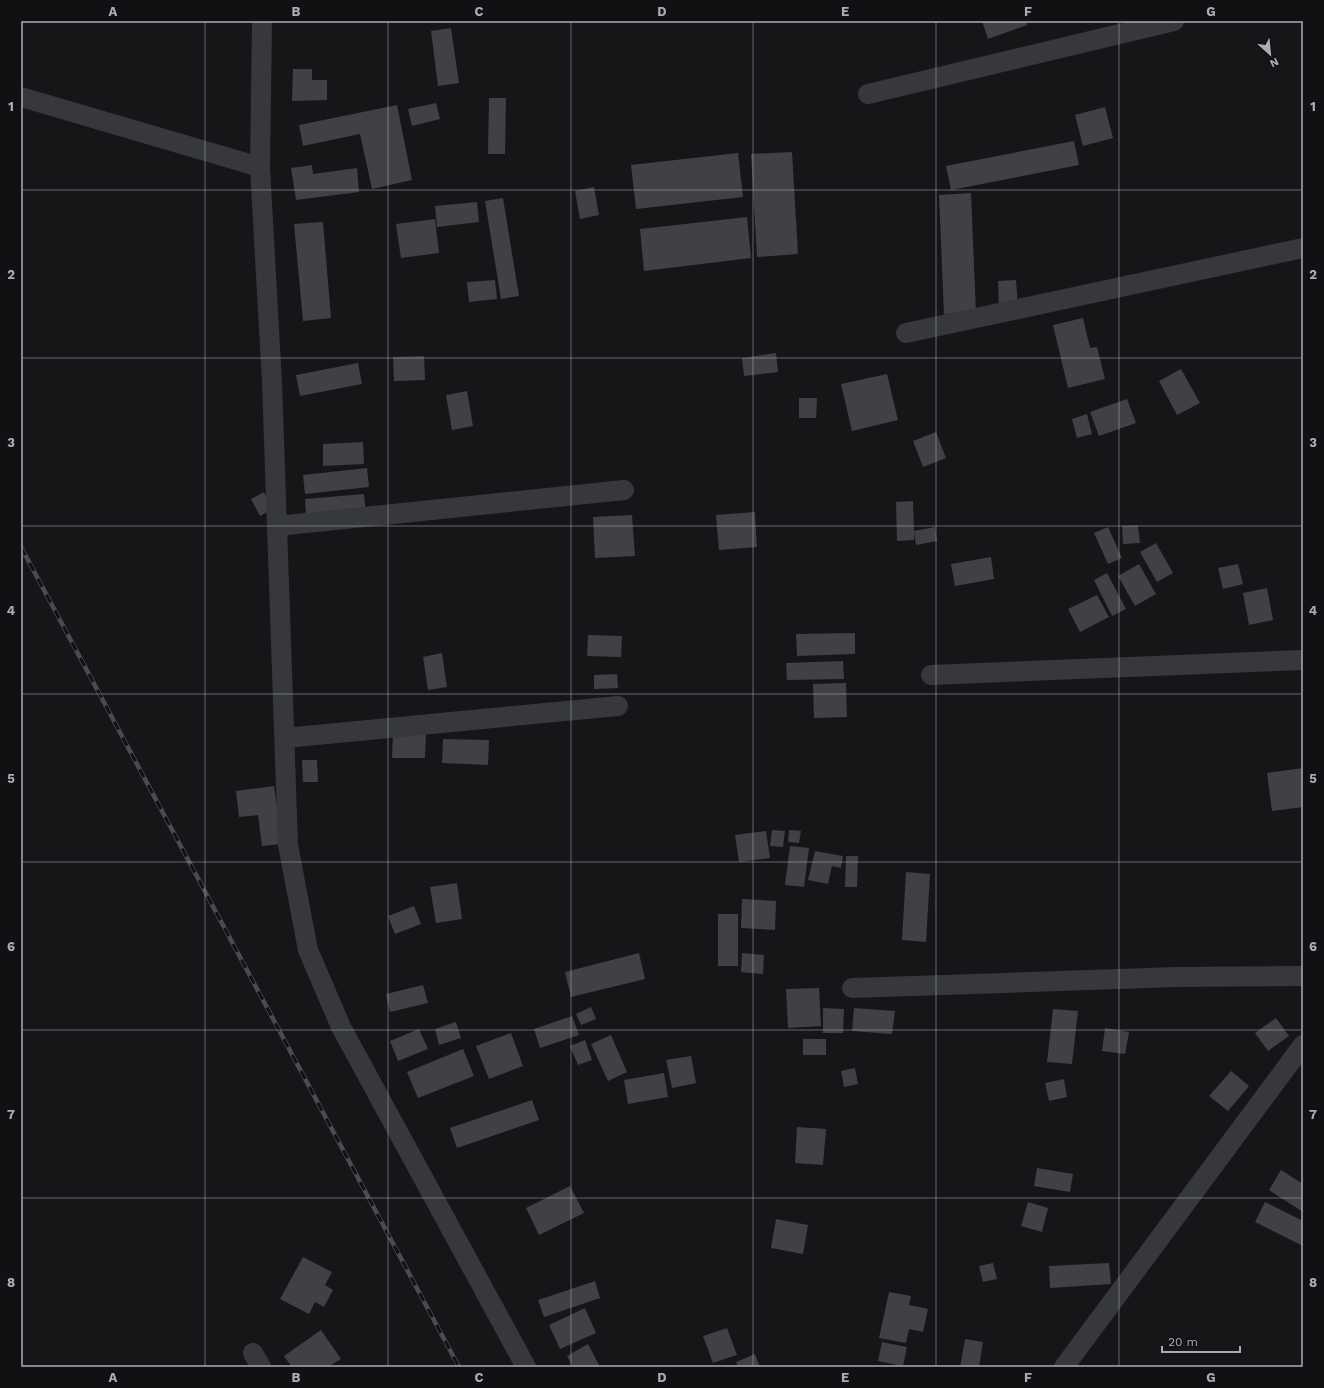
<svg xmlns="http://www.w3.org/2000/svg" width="1324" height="1388" viewBox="0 0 1324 1388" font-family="'Work Sans',sans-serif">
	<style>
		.building { fill: #404145 }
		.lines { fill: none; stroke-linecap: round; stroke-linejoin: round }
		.minor { stroke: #37383d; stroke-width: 20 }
		.rail-casing { stroke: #4a4c52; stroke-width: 4.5 }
		.rail { stroke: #111113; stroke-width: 3; stroke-dasharray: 9; stroke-linecap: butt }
		.grid { fill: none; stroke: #a8adb8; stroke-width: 1; stroke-opacity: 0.55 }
		.neatline { fill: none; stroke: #a8adb8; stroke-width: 1.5 }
		.grid-label { font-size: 13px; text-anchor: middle; font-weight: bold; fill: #a8adb8 }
	</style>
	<rect width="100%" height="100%" fill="#161618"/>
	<!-- building -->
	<g class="building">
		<polygon points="982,21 1026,21 1027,25 988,39"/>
		<polygon points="451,28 459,83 438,86 431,31"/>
		<polygon points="293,69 312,69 312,80 327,80 327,100 292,101"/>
		<polygon points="489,98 506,98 505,154 488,154"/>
		<polygon points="436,103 440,119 412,126 408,109"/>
		<polygon points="397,105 412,180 372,189 360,134 303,146 299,125"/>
		<polygon points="1105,107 1113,138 1083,146 1075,115"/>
		<polygon points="1074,141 1079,165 951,190 946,166"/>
		<polygon points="792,152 798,254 757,257 751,154"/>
		<polygon points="738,153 743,197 636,209 631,165"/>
		<polygon points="312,165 313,174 357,168 359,192 296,200 291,168"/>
		<polygon points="594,187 599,215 580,219 575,191"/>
		<polygon points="971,193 976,313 944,314 939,195"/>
		<polygon points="503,198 519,296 501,299 485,201"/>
		<polygon points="477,202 479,222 437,227 435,206"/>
		<polygon points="747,217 751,258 644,271 640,229"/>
		<polygon points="435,219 439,253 401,258 396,224"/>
		<polygon points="323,222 331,318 303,321 294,224"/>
		<polygon points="495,280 497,299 469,302 467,282"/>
		<polygon points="1016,280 1018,308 999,308 998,281"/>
		<polygon points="1083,318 1090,348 1097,347 1105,379 1068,388 1053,325"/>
		<polygon points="776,353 778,372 744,376 742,358"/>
		<polygon points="424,356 425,380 394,381 393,357"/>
		<polygon points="358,363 362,384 300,396 296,375"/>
		<polygon points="1181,369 1200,403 1177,415 1159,381"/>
		<polygon points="887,374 898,420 852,431 841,384"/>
		<polygon points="467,391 473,426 452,430 446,395"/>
		<polygon points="799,398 817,398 816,418 799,418"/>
		<polygon points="1127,399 1136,423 1099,436 1090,412"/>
		<polygon points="1087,414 1092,434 1077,438 1072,419"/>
		<polygon points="936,432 946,458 923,467 913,441"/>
		<polygon points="363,442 364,464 323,466 323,444"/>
		<polygon points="367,468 369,487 305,494 303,475"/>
		<polygon points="264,492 273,509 260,516 251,499"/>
		<polygon points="364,494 366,513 306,517 305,499"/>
		<polygon points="913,501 914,531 935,527 937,541 916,545 914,531 914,540 897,541 896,502"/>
		<polygon points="755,512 757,547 719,550 716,515"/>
		<polygon points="632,515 635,556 595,558 593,517"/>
		<polygon points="1138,525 1140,543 1123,544 1122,526"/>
		<polygon points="1108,527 1122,558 1108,564 1094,533"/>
		<polygon points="1156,543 1173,573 1157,582 1140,552"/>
		<polygon points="991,557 994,579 955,586 951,564"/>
		<polygon points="1139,564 1156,594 1135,606 1118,576"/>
		<polygon points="1238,564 1243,584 1223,589 1218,568"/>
		<polygon points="1107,573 1126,609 1112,616 1094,580"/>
		<polygon points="1267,588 1273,620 1249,625 1243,593"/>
		<polygon points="1097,595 1109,617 1080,632 1068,609"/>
		<polygon points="855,633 855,654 797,656 796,634"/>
		<polygon points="588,635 622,636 621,657 587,656"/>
		<polygon points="442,653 447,687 428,690 423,657"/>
		<polygon points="843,661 844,679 787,680 786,663"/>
		<polygon points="617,674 618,688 594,689 594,675"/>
		<polygon points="846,683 847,717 814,718 813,684"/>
		<polygon points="393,732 426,733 425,758 392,758"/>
		<polygon points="443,739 489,740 488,765 442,763"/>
		<polygon points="302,760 317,760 318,782 303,782"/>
		<polygon points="1303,768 1303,807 1272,811 1267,773"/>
		<polygon points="274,786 282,844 262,846 258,815 239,817 236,791"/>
		<polygon points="772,830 785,831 783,847 770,846"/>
		<polygon points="789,830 801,831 799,843 788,842"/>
		<polygon points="766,831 770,858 739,862 735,835"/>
		<polygon points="790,846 809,848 804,887 785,885"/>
		<polygon points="815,851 843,856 841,868 832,866 828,884 808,880"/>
		<polygon points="846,856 858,856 857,887 845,887"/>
		<polygon points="906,872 930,874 926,942 902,940"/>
		<polygon points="457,883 462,919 436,923 430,887"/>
		<polygon points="742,899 776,901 775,930 741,928"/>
		<polygon points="414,906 421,924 395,934 388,916"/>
		<rect x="718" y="914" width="20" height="52"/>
		<polygon points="639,953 645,979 571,997 565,972"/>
		<polygon points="742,953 764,955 763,974 741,972"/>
		<polygon points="423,985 428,1003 390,1012 386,994"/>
		<polygon points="819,988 821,1026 788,1028 786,989"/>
		<polygon points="591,1007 596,1019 581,1025 576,1014"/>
		<polygon points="823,1008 844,1009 843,1033 823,1033"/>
		<polygon points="854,1008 895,1011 892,1034 852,1031"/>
		<polygon points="1053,1009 1078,1011 1072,1064 1047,1062"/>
		<polygon points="572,1016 579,1035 540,1048 534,1029"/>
		<polygon points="1276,1018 1289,1036 1268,1051 1255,1033"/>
		<polygon points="456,1022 461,1038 439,1045 435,1029"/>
		<polygon points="1105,1028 1129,1032 1125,1054 1102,1051"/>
		<polygon points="419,1029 428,1049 398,1061 390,1041"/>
		<polygon points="511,1033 523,1066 489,1079 476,1046"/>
		<polygon points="611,1035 627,1072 608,1081 591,1044"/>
		<rect x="803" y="1039" width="23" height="16"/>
		<polygon points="585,1040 592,1060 578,1065 570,1046"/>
		<polygon points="463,1049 474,1076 418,1098 407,1072"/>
		<polygon points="691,1056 696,1083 672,1088 666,1060"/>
		<polygon points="855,1068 858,1084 844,1087 841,1071"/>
		<polygon points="1231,1071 1249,1086 1228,1111 1209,1096"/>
		<polygon points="664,1073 668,1097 628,1104 624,1080"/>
		<polygon points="1064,1079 1067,1097 1049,1101 1045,1083"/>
		<polygon points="532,1100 539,1120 457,1148 450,1128"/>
		<polygon points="797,1127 826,1129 823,1165 795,1163"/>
		<polygon points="1037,1168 1073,1174 1070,1192 1034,1186"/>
		<polygon points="1281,1170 1303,1184 1303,1212 1269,1190"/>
		<polygon points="570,1186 584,1213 539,1235 526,1208"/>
		<polygon points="1028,1202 1048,1208 1042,1232 1021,1226"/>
		<polygon points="1265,1202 1303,1221 1303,1246 1255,1222"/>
		<polygon points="776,1219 808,1225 803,1254 771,1248"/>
		<polygon points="303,1257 332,1272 325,1285 333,1290 324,1307 315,1302 309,1314 280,1299"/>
		<polygon points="993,1263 997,1279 983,1282 979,1266"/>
		<polygon points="1109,1263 1111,1284 1050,1288 1049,1266"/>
		<polygon points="595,1281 600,1298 544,1317 538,1300"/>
		<polygon points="889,1292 911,1296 909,1305 928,1309 923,1332 909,1329 906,1343 879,1338"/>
		<polygon points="585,1308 596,1333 560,1349 549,1325"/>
		<polygon points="727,1328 737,1355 713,1363 703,1336"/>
		<polygon points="321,1330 341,1359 328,1367 292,1367 284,1356"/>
		<polygon points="965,1339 983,1342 979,1367 960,1367"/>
		<polygon points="882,1342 907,1347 903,1366 878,1361"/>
		<polygon points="588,1344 600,1367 573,1367 567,1356"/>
		<polygon points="755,1354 760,1367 738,1367 736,1362"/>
	</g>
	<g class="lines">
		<!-- minor -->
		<g class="minor">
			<polyline points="262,21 260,167 272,382 288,845 308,950 341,1027 526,1367"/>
			<polyline points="868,94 1174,21"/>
			<polyline points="21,97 260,167"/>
			<polyline points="906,333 1303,248"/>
			<polyline points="277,526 624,490"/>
			<polyline points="931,675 1303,660"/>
			<polyline points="285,738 618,706"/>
			<polyline points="852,988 1177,977 1303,976"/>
			<polyline points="253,1353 261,1367"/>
			<polyline points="1064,1367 1303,1045"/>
		</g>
		<!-- rail casing -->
		<g class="rail-casing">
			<polyline id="rail" points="21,547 459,1367"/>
		</g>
		<!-- rail -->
		<use href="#rail" class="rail"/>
	</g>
	<!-- grid -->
	<path class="grid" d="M205,21V1367M388,21V1367M571,21V1367M753,21V1367M936,21V1367M1119,21V1367M21,190H1303M21,358H1303M21,526H1303M21,694H1303M21,862H1303M21,1030H1303M21,1198H1303"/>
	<!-- border -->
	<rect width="1324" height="1388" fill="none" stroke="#111113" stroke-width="44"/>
	<!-- north arrow -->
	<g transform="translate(1270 54) rotate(153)" stroke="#111113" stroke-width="3" paint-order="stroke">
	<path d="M0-3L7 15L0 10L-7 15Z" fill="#a8adb8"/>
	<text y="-6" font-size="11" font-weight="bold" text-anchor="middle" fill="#a8adb8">N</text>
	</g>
	<!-- scale -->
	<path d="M1162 1346v6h78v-6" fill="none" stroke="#a8adb8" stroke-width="2"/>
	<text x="1168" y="1346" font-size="12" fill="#a8adb8" stroke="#111113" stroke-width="3" paint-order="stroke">20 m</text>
	<rect x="22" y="22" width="1280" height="1344" class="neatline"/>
	<g class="grid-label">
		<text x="113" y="16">A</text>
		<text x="296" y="16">B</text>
		<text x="479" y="16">C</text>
		<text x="662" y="16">D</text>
		<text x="845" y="16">E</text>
		<text x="1028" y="16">F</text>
		<text x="1211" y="16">G</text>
		<text x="11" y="111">1</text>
		<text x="1313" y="111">1</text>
		<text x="11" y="279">2</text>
		<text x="1313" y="279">2</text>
		<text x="11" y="447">3</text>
		<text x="1313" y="447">3</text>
		<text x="11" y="615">4</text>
		<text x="1313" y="615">4</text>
		<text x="11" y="783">5</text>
		<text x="1313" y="783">5</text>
		<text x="11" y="951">6</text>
		<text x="1313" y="951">6</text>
		<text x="11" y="1119">7</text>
		<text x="1313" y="1119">7</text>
		<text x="11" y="1287">8</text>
		<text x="1313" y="1287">8</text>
		<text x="113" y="1382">A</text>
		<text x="296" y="1382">B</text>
		<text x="479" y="1382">C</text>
		<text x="662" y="1382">D</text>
		<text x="845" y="1382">E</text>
		<text x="1028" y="1382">F</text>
		<text x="1211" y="1382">G</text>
	</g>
</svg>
